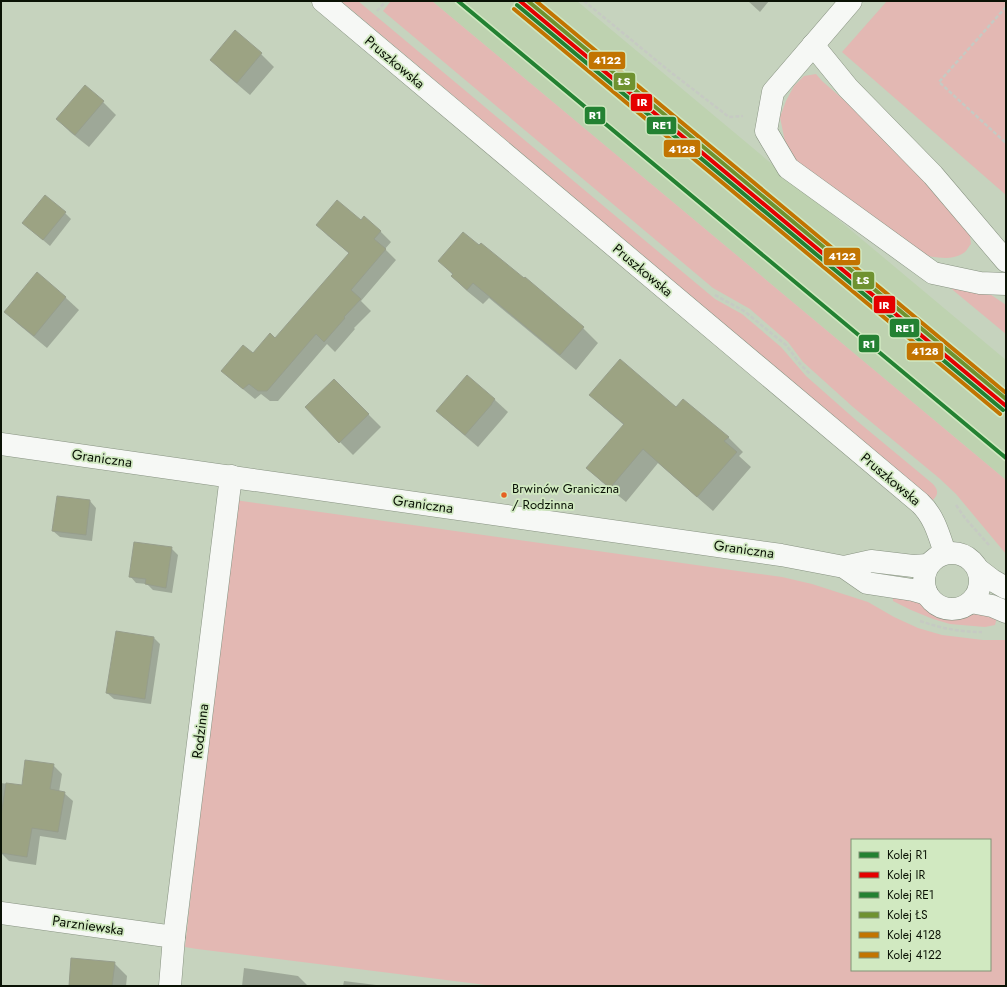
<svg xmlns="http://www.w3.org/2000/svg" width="1007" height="987" viewBox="0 0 1007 987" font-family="Jost,sans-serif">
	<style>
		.built { fill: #bed2b0 }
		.green { fill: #e3b8b3; fill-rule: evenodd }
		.shadow { fill: #0003 }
		.building { fill: #9ca383; stroke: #979e8c }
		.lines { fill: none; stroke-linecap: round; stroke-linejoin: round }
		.minor-casing { stroke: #879281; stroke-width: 23 }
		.path { stroke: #c6cac3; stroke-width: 2.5; stroke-dasharray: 4 2; stroke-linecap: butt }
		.minor { stroke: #f6f8f5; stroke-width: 22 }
		.rail-1-casing { stroke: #d1e9c1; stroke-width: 7 }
		.rail-2-casing { stroke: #d1e9c1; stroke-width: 7 }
		.rail-3-casing { stroke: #d1e9c1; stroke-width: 7 }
		.rail-4-casing { stroke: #d1e9c1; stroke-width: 7 }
		.rail-5-casing { stroke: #d1e9c1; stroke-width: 7 }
		.rail-6-casing { stroke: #d1e9c1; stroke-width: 7 }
		.rail-1 { stroke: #238132; stroke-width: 4 }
		.rail-2 { stroke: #e50000; stroke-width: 4 }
		.rail-3 { stroke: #238132; stroke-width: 4 }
		.rail-4 { stroke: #6f9230; stroke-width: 4 }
		.rail-5 { stroke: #c27401; stroke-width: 4 }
		.rail-6 { stroke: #c27401; stroke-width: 4 }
		.bus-dot { fill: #e66121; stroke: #d1e9c1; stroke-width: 1.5 }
		.labels { text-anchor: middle; stroke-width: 3.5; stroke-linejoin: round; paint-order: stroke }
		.bus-label { font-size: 13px; fill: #0a1205; stroke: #d1e9c1; text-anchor: start }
		.street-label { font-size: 14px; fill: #0a1205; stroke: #d1e9c1 }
		.line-badge { stroke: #d1e9c1; stroke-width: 1.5 }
		.badge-label { font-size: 11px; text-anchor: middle; font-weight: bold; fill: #fff }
	</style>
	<rect width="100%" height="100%" fill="#c6d3be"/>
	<!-- built -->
	<polygon class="built" points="432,1 577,1 723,123 1006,360 1006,480"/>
	<!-- green -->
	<g class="green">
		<path d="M341,1H358L715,299L742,314L781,347L806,376L857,421L933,484C938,490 939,494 933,500Z"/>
		<polygon points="391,1 432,1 1006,480 1006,554 956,494 939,478 853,407 803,362 788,342 750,309 713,288 383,11"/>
		<polygon points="887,1 1006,1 1006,195 842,52"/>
		<path d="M816,74L822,81L890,140L969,229L971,244C969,246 967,250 965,252C951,263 930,256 914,253L796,162L785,142L780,117L786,101L794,86L804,76Z"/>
		<polygon points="948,286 984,290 1006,305 1006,334"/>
		<path d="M235,500L619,554L752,573L782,577L812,584L868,602L894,617L918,628L942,635L983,640H1006V986H494L197,949L185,947ZM852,840H990V970H852Z"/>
		<path d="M893,594C900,596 915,599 920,602C928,608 932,615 943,618C956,621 963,615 976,614C983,614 991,616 997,617L995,625L985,627L950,624L933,619L911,610L893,601Z"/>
	</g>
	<!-- shadow -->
	<g class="shadow">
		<polygon points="748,1 769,1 760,12"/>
		<polygon points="235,32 261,54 274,67 250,95 224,73 211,60"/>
		<polygon points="103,102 116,115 89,147 70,132 57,119"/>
		<polygon points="65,213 71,219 50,246 30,229"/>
		<polygon points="361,222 380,231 391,242 385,249 396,260 361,301 371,311 354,328 355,329 335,352 327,344 278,401 270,401 261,394 255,399 233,381 222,371 253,354 275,339 350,254 328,236 318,225"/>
		<polygon points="440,261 583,328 598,343 576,370 489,298 483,304 467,291 452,276 453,275"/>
		<polygon points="37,274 66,298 79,310 47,348 18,324 6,312"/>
		<polygon points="467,376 495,400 508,412 504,417 478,447 451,424 438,411"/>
		<polygon points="347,393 381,427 353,455 340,442"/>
		<polygon points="590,395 677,408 728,437 743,452 739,456 751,467 713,511 658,463 626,502 602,482 587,468 624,425 605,409"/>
		<polygon points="90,501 96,508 92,541 60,537 53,531"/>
		<polygon points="171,548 178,555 172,593 153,590 147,584 136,583 130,576"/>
		<polygon points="154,638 160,644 151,704 114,699 107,693"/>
		<polygon points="53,765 62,774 59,792 64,793 73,801 66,840 40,836 36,865 9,861 1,853 1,783 22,786"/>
		<polygon points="114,963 127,976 126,986 70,986"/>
		<polygon points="244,968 298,976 308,986 242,986"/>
		<polygon points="344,981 384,986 343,986"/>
	</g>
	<!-- building -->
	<g class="building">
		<polygon points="235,30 262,53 237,83 210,60"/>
		<polygon points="85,85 104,101 75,135 56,119"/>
		<polygon points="45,195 66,212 43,240 22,223"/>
		<polygon points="337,200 361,220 364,216 381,231 374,239 386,249 351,290 361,299 344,317 345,318 324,342 316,334 267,391 258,391 249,384 243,389 221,371 243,345 253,353 270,333 275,338 349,253 316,225"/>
		<polygon points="463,232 479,245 481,243 524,278 525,277 584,327 560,355 473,283 467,290 451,276 453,274 438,261"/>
		<polygon points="37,272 66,297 34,336 4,312"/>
		<polygon points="620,359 676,407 683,399 729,437 724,441 737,452 697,497 643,449 610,488 586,468 624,424 589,395"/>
		<polygon points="467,375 495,399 492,403 492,404 465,435 436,411"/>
		<polygon points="334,379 369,414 339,443 305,407"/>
		<polygon points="57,496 90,500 86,535 52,531"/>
		<polygon points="134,542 172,547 166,588 145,584 146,579 129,577"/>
		<polygon points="116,631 154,637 145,699 106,693"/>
		<polygon points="25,760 54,764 50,789 65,792 58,832 32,828 27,857 1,853 1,816 6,783 22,785"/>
		<polygon points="71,958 115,962 112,986 69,986"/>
	</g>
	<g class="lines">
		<!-- minor casing -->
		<g class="minor-casing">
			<g id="minor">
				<path d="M323,1L920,503C934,516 939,535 945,553"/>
				<polyline points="851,1 773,92 766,131 788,168 933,273 980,283 1006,284"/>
				<polyline points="813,45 848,88 933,175 1006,261"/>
				<polyline points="1,444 781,555 844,567 867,583 913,590 927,594"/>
				<circle cx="952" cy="581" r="28"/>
				<polyline points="844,567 871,561 913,566 928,565"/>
				<polyline points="979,570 992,580 1006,588"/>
				<polyline points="971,602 992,606 1006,612"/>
				<polyline points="1,913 174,937"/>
				<polyline points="170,986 174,937 231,476"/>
			</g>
		</g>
		<!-- path -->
		<g class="path">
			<polyline points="584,1 668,70 729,117 743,116"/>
			<polyline points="1006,7 939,82 1006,143"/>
			<polyline points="377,11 386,1"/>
			<polyline points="715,295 744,311 786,345 801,365 810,374"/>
			<polyline points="956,505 965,518 989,545"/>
			<path d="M920,621C940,628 960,632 982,632"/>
		</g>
		<!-- minor -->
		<use href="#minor" class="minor"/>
		<!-- rail-1 casing -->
		<g class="rail-1-casing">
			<polyline id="rail-1" points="458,1 1006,458"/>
		</g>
		<!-- rail-2 casing -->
		<g class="rail-2-casing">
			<polyline id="rail-2" points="520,1 1006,406"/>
		</g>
		<!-- rail-3 casing -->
		<g class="rail-3-casing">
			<polyline id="rail-3" points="517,5 1003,410"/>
		</g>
		<!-- rail-4 casing -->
		<g class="rail-4-casing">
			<polyline id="rail-4" points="528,1 1006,399"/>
		</g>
		<!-- rail-5 casing -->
		<g class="rail-5-casing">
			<polyline id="rail-5" points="514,9 1000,414"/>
		</g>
		<!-- rail-6 casing -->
		<g class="rail-6-casing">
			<polyline id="rail-6" points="536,1 1006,393"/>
		</g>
		<!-- rail-1 -->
		<use href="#rail-1" class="rail-1"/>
		<!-- rail-2 -->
		<use href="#rail-2" class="rail-2"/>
		<!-- rail-3 -->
		<use href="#rail-3" class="rail-3"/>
		<!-- rail-4 -->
		<use href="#rail-4" class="rail-4"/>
		<!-- rail-5 -->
		<use href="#rail-5" class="rail-5"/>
		<!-- rail-6 -->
		<use href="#rail-6" class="rail-6"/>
	</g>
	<!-- markers -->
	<circle class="bus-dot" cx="504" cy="495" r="3.5"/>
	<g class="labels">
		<!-- bus labels -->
		<g class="bus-label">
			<text x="512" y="493">Brwinów Graniczna<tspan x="512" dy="16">/ Rodzinna</tspan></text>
		</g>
		<!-- street labels -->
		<g class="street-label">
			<text transform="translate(395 62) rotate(40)" y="5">Pruszkowska</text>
			<text transform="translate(643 270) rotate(40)" y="5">Pruszkowska</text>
			<text transform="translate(102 458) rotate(8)" y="5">Graniczna</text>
			<text transform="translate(891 479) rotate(40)" y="5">Pruszkowska</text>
			<text transform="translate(423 504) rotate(8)" y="5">Graniczna</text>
			<text transform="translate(744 549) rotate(8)" y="5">Graniczna</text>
			<text transform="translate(200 731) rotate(-83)" y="5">Rodzinna</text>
			<text transform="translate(88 925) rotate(8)" y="5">Parzniewska</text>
		</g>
	</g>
	<g class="line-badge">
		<rect x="588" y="51" width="38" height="19" rx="4" fill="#c27401"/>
		<rect x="613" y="72" width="23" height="19" rx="4" fill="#6f9230"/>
		<rect x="630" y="93" width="23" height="19" rx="4" fill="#e50000"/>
		<rect x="584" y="106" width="22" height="19" rx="4" fill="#238132"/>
		<rect x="646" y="116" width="31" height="19" rx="4" fill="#238132"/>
		<rect x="663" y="139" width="38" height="19" rx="4" fill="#c27401"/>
		<rect x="823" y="247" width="38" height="19" rx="4" fill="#c27401"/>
		<rect x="852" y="271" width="23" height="19" rx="4" fill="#6f9230"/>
		<rect x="873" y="295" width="23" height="19" rx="4" fill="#e50000"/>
		<rect x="889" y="318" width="31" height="20" rx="4" fill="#238132"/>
		<rect x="858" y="334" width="22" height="19" rx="4" fill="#238132"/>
		<rect x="906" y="342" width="38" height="19" rx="4" fill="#c27401"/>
	</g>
	<g class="badge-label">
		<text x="607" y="64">4122</text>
		<text x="624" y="85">ŁS</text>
		<text x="642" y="106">IR</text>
		<text x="595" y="119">R1</text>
		<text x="662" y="129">RE1</text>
		<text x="682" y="153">4128</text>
		<text x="842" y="260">4122</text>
		<text x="863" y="284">ŁS</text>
		<text x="884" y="309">IR</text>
		<text x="905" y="332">RE1</text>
		<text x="869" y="348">R1</text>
		<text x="925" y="355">4128</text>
	</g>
	<!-- border -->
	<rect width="1007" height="987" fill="none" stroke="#0a1205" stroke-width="4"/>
	<!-- legend -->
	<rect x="851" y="839" width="140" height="132" fill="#d1e9c1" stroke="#819376"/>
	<rect x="859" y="852" width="20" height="6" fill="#238132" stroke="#819376"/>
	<text x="887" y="859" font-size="12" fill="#0a1205">Kolej R1</text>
	<rect x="859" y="872" width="20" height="6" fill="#e50000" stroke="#819376"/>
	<text x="887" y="879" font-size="12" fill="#0a1205">Kolej IR</text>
	<rect x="859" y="892" width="20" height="6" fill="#238132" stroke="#819376"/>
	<text x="887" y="899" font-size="12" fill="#0a1205">Kolej RE1</text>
	<rect x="859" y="912" width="20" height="6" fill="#6f9230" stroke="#819376"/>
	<text x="887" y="919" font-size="12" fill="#0a1205">Kolej ŁS</text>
	<rect x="859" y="932" width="20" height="6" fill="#c27401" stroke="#819376"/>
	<text x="887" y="939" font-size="12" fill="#0a1205">Kolej 4128</text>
	<rect x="859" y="952" width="20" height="6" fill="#c27401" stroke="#819376"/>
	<text x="887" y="959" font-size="12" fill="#0a1205">Kolej 4122</text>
</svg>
